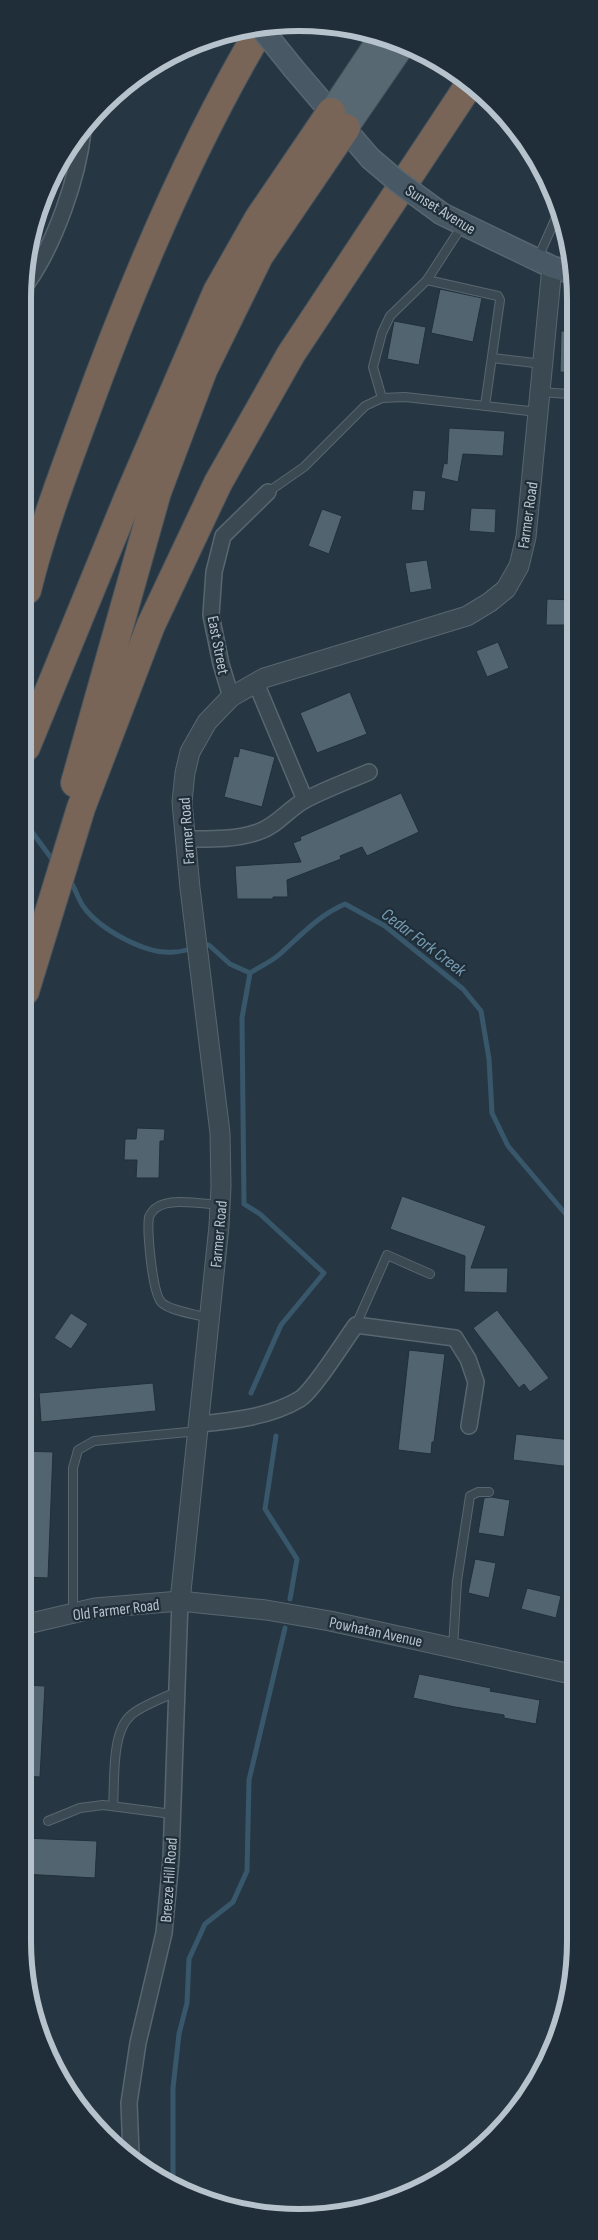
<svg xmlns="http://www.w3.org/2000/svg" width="598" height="2240" viewBox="0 0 598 2240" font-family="'Sofia Sans Condensed',sans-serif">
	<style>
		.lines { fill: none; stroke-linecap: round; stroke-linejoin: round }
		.stream { stroke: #39576a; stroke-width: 5 }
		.building { fill: #516470; stroke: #21303a }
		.service-casing { stroke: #586670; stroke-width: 10 }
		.minor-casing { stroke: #586670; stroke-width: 18 }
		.tertiary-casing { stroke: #586670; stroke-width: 21 }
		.secondary-casing { stroke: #586670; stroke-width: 24 }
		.primary-casing { stroke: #44525c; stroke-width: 26 }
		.motorway-casing { stroke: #45535d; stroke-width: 30 }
		.service { stroke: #3a4952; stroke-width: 8 }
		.minor { stroke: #3a4952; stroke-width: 15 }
		.tertiary { stroke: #3a4952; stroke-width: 19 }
		.secondary { stroke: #485865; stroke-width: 21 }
		.primary { stroke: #586872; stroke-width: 24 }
		.motorway { stroke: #796557; stroke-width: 28 }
		.secondary-bridge-casing { stroke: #586670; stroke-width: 24; stroke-linecap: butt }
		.secondary-bridge { stroke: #485865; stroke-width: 21 }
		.labels { text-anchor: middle; stroke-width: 4.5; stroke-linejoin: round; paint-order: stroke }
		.street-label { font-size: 16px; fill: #b7c3cc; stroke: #1f2e38 }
		.water-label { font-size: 18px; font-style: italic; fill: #769ab0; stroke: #1f2e38 }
		.rim { fill: none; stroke: #b7c3cc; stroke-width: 6 }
	</style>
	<rect width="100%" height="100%" fill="#263743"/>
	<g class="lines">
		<!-- stream -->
		<g class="stream">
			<polyline points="26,824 55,863"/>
			<path d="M69,878C74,886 79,901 83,906C99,929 146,955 174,952C181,952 187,950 193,948"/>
			<path d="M202,946L209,945L230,964L250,973C259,967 271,962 280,954C301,935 319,915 345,904L385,926L463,989L481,1011L489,1059L492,1113L508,1146L569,1218L571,1272"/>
			<polyline points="250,973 242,1018 244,1204 260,1214 324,1273 281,1325 251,1393"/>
			<polyline points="276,1436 265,1509 297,1559 290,1599"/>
			<polyline points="173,2186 173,2088 179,2034 187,2003 189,1959 205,1924 233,1902 247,1871 249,1780 285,1628"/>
		</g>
	</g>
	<!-- building -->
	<g class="building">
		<polygon points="440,289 482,298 473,342 431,333"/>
		<polygon points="394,321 426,327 419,365 387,359"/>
		<polygon points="561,331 573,331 573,373 560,372"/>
		<polygon points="449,428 505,431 503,456 463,454 458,482 441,478 444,463 447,464"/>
		<polygon points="413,490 426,491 424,511 411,510"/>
		<polygon points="471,508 496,509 495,533 469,531"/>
		<polygon points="322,509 342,516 329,554 308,546"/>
		<polygon points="427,560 432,589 410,593 405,563"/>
		<polygon points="547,599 573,600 573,625 546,625"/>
		<polygon points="498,642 509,668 487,677 476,651"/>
		<polygon points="350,692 367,734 317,753 300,713"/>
		<polygon points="240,748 275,757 262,807 224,797 234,756 238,757"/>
		<polygon points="401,793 419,832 367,856 362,847 340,856 341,859 287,880 288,897 273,897 273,899 237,899 235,866 301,862 293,843 301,840 300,837"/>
		<polygon points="137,1128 165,1129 164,1141 160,1141 159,1178 136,1178 137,1160 124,1160 125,1139 136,1139"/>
		<polygon points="402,1196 486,1226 471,1268 508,1268 507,1293 464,1292 465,1256 390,1229"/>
		<polygon points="497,1310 549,1378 530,1392 524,1384 519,1388 473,1328"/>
		<polygon points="71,1313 88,1324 71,1349 54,1338"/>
		<polygon points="409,1350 445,1354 434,1442 432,1442 431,1454 398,1450"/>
		<polygon points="153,1383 156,1411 41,1422 39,1393"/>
		<polygon points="516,1434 571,1440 571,1467 513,1460"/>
		<polygon points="24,1451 53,1452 48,1578 24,1577"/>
		<polygon points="491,1497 510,1500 504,1537 478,1533 484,1498"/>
		<polygon points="475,1559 496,1563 489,1598 468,1593"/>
		<polygon points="527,1588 561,1596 556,1618 521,1609"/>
		<polygon points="419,1674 491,1688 490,1691 540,1700 536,1724 504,1718 504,1715 455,1707 413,1698"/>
		<polygon points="23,1685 45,1686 40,1777 23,1776"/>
		<polygon points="24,1838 97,1841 95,1878 23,1874"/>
	</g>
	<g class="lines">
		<!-- service casing -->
		<g class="service-casing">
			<g id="service">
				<polyline points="462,226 427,280 498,296 500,300 485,406"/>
				<polyline points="538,258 558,213"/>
				<polyline points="492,358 543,364"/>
				<polyline points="540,392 569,394"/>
				<polyline points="382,398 373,367 382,333 390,316 427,280"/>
				<polyline points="268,492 304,467 365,406 382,398 405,397 538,412"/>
				<path d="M210,1318C198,1315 171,1311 162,1303C152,1294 147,1230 149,1217C150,1214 154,1209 156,1208C169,1197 204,1204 220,1205"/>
				<polyline points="356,1325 387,1255 430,1274"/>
				<polyline points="73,1612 73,1468 78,1450 94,1441 198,1431"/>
				<polyline points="453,1648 457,1581 470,1496 478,1492 489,1492"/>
				<path d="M113,1806C115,1781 111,1734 130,1716C140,1706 164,1698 178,1691"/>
				<polyline points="48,1821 80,1808 103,1805 172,1814"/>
			</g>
		</g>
		<!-- minor casing -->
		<g class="minor-casing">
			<g id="minor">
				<path d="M28,282C55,243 78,178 83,131"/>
				<polyline points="256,683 305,800"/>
				<polyline points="231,697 221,664 211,615 214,572 223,536 268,492"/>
				<path d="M186,839C209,839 235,840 258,832C277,826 288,809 305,800C326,789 348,781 369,772"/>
				<path d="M199,1424C232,1421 270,1417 300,1399C314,1390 344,1341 356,1325L455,1338L468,1359L476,1382L469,1426"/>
				<polyline points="131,2154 129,2103 138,2043 164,1933 171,1859 180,1601"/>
			</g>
		</g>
		<!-- tertiary casing -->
		<g class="tertiary-casing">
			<g id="tertiary">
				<polyline points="180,1601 219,1226 221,1186 220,1133 190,888 182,802 185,773 190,752 207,722 231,697 264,678 467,616 490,602 506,589 519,566 526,537 552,267"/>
				<polyline points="23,1625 95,1608 180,1601 266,1610 330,1621 571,1674"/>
			</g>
		</g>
		<!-- secondary casing -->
		<g class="secondary-casing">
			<g id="secondary">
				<polyline points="294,69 370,158"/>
				<polyline points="442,214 552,267 573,273"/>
			</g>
		</g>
		<!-- primary casing -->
		<g class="primary-casing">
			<g id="primary">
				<polyline points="331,112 381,37"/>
				<polyline points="346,128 403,45"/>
			</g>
		</g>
		<!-- motorway casing -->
		<g class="motorway-casing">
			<g id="motorway">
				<path d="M27,590C41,532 63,474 84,417C132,285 189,149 261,28"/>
				<polyline points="26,747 129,496 217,292 259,218 331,112"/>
				<polyline points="75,783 157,492 203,370 259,256 346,128"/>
				<polyline points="25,991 81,808 151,625 218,483 291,354 469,85"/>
			</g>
		</g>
		<!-- service -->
		<use href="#service" class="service"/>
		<!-- minor -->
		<use href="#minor" class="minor"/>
		<!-- tertiary -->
		<use href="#tertiary" class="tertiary"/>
		<!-- secondary -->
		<use href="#secondary" class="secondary"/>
		<!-- primary -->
		<use href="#primary" class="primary"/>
		<!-- motorway -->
		<use href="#motorway" class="motorway"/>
		<!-- secondary-bridge casing -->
		<g class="secondary-bridge-casing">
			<g id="secondary-bridge">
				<polyline points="261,28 294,69"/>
				<polyline points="370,158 397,181 442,214"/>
			</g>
		</g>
		<!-- secondary-bridge -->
		<use href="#secondary-bridge" class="secondary-bridge"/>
	</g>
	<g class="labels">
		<!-- street labels -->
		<g class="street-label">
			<text transform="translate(441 209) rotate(32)" y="6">Sunset Avenue</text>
			<text transform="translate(527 515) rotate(-82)" y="6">Farmer Road</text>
			<text transform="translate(219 645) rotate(79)" y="6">East Street</text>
			<text transform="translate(186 831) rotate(-94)" y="6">Farmer Road</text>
			<text transform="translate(218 1234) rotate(-85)" y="6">Farmer Road</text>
			<text transform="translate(116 1609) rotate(-7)" y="6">Old Farmer Road</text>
			<text transform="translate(376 1631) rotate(12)" y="6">Powhatan Avenue</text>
			<text transform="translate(168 1880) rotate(-86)" y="6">Breeze Hill Road</text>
		</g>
		<!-- water labels -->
		<g class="water-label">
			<text transform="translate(424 942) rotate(37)" y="6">Cedar Fork Creek</text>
		</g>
	</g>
	<!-- crop -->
	<path d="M0 0H598V2240H0ZM299 31H299A268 268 0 0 1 567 299V1941A268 268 0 0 1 299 2209H299A268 268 0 0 1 31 1941V299A268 268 0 0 1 299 31Z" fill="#1f2e38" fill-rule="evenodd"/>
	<path class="rim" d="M299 31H299A268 268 0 0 1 567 299V1941A268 268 0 0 1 299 2209H299A268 268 0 0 1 31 1941V299A268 268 0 0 1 299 31Z"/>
</svg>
